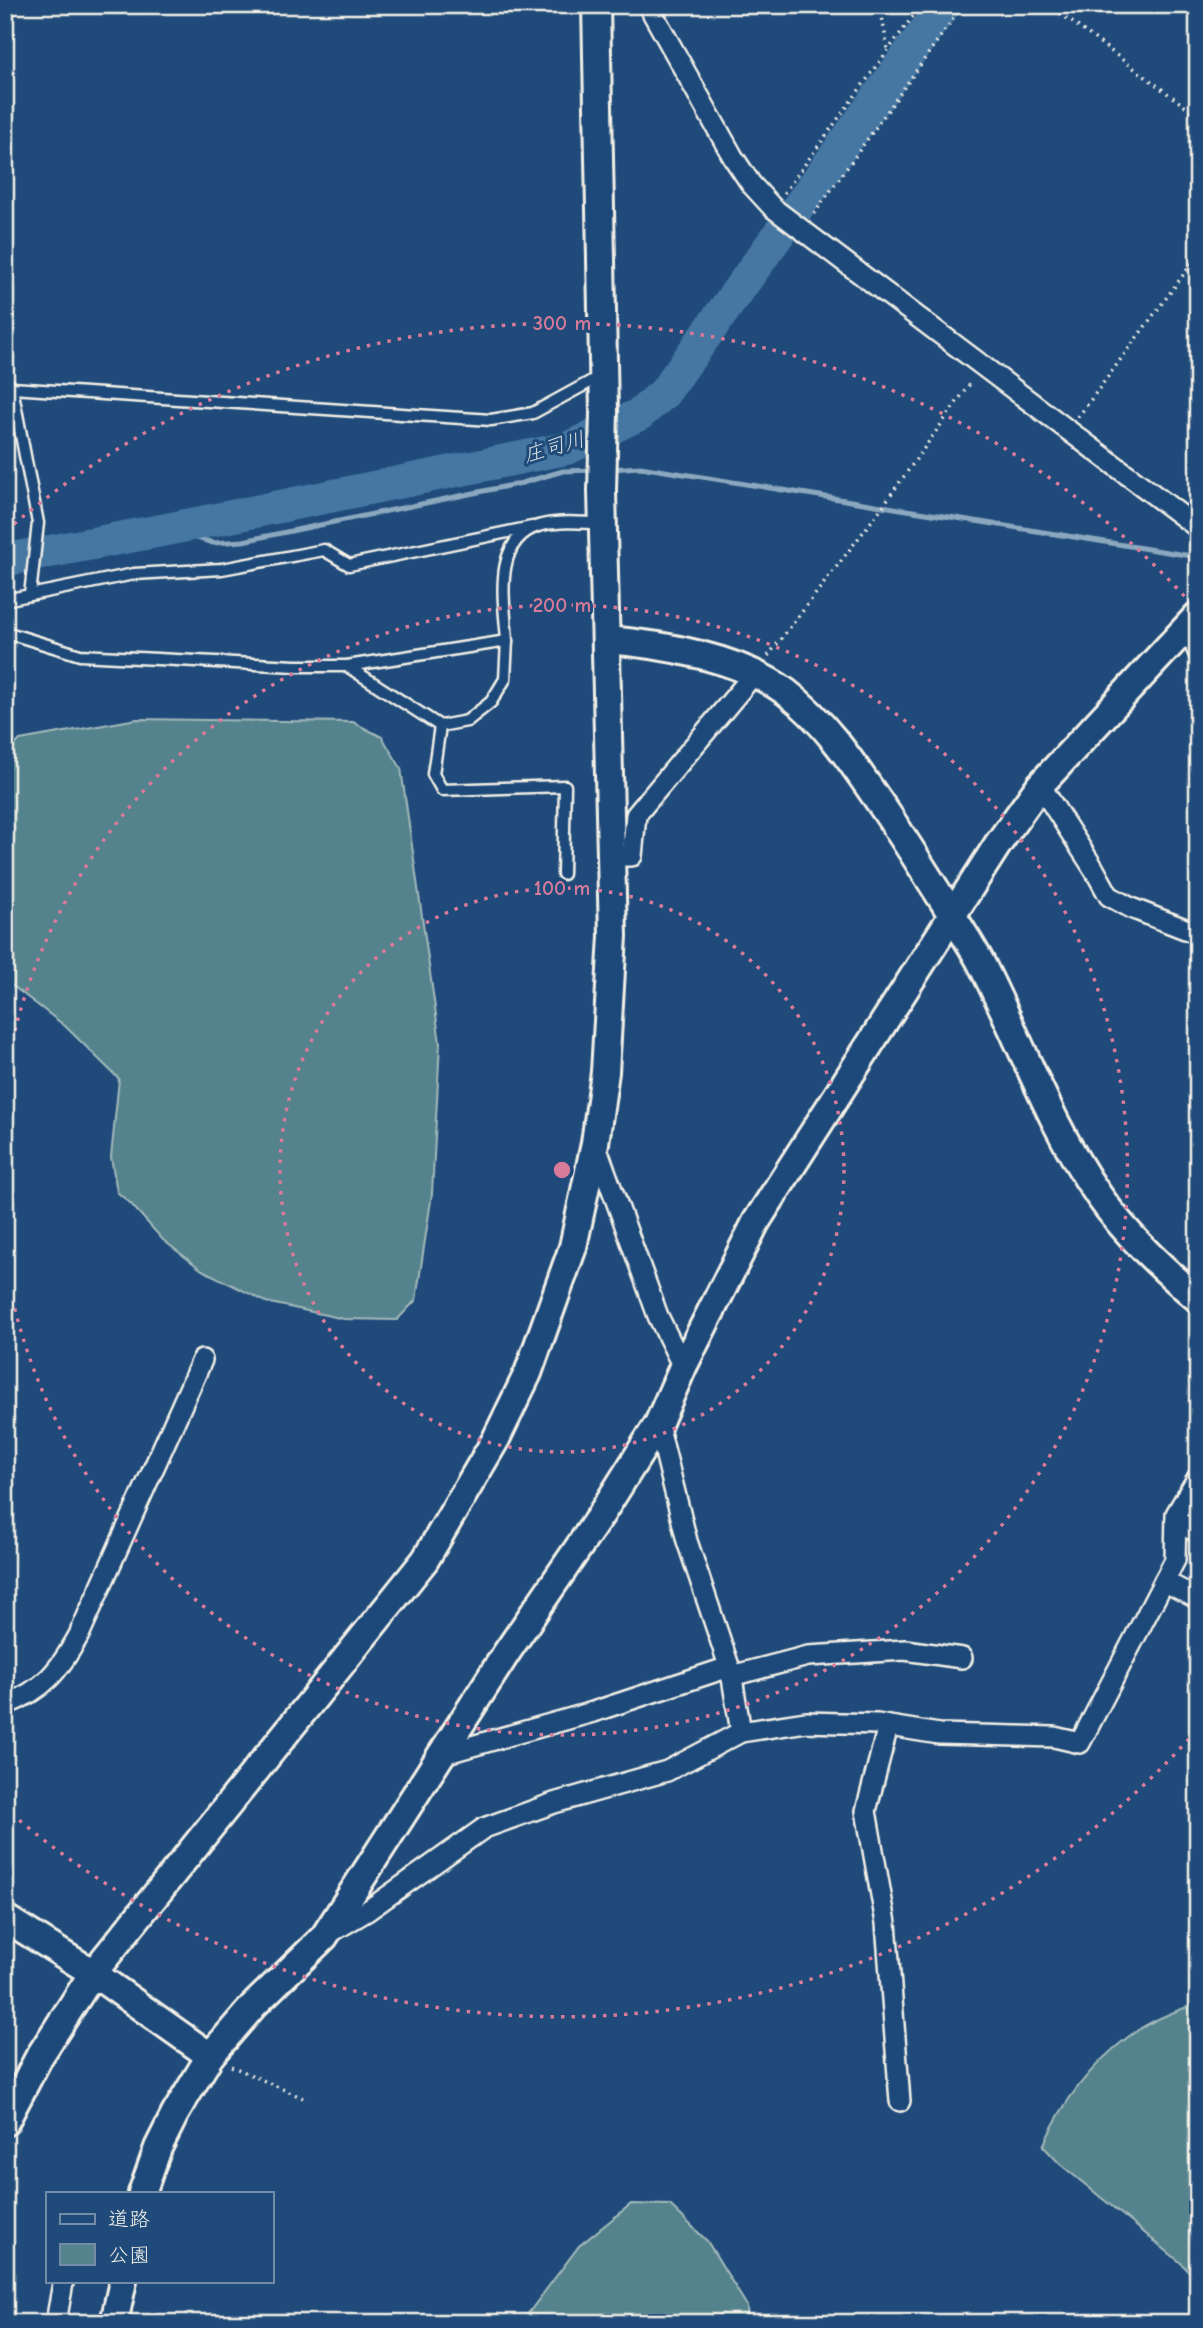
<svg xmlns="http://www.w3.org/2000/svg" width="1203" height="2328" viewBox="0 0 1203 2328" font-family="'Comic Neue','Klee One',sans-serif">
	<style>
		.green { fill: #54838d; stroke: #a4baba; stroke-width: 2 }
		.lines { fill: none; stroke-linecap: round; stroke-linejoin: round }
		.stream { stroke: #8ba8be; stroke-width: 5 }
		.river { stroke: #4577a2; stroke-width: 33 }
		.lane-casing { stroke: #f4f1e8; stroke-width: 15 }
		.street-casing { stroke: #f4f1e8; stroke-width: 24 }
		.secondary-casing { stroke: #f4f1e8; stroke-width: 32 }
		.path { stroke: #f4f1e8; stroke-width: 3.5; stroke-dasharray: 2 5; stroke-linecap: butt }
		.lane { stroke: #1f4a7a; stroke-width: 10 }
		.street { stroke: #1f4a7a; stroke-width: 19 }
		.secondary { stroke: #1f4a7a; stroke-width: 26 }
		.ring { fill: none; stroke: #d87a9a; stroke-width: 3.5; stroke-dasharray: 3.5 7 }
		.labels { text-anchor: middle; stroke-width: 6; stroke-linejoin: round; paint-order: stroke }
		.water-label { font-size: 21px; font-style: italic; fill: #dadfde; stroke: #1f4a7a }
		.centre { fill: #d87a9a; stroke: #1f4a7a; stroke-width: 3.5 }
		.ring-label { font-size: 21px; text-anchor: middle; font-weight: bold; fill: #d87a9a; stroke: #1f4a7a; stroke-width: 6; stroke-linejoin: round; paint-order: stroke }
	</style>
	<rect width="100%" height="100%" fill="#1f4a7a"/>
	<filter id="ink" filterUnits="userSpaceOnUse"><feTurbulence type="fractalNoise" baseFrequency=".0143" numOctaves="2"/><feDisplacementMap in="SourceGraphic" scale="14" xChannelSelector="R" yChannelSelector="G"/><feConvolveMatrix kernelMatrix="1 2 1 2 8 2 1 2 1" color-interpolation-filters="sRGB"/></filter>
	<g filter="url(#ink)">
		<!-- green -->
		<g class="green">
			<polygon points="137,719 353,722 382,737 401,768 440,1043 432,1194 416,1300 397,1320 344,1319 266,1302 202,1270 163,1240 131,1204 117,1192 111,1157 119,1079 65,1026 5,980 5,755 20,740"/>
			<path d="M1196,2004H1198V2281L1180,2262L1060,2164L1043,2146C1062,2103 1091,2065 1128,2037C1146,2023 1175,2011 1196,2004Z"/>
			<polygon points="631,2204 670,2205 707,2241 747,2306 748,2323 521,2323 579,2246"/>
		</g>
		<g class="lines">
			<!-- stream -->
			<g class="stream">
				<polyline points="610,469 640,467 1198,557"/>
				<polyline points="169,529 213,543 243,541 522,483 563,471 596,470"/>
			</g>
			<!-- river -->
			<polyline class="river" points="5,560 169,529 568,448 640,414 664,393 944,5"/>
			<!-- lane casing -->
			<g class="lane-casing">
				<g id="lane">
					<polyline points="5,380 12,388 38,523 30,595 5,600"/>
					<polyline points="12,388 491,420 533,413 599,377"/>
					<polyline points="30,595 134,574 222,569 324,550 349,565 532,527"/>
					<path d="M5,632L80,655L295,666H347L507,641C505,605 491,541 538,526C558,520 581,523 602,523"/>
					<polyline points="347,666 440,726 467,721 491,702 505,679 507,641"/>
					<polyline points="440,726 433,774 442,790 565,786 563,874"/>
				</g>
			</g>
			<!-- street casing -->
			<g class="street-casing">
				<g id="street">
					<polyline points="648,5 733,157 751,184 773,208 1198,528"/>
					<polyline points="1188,625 1198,652"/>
					<polyline points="1040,785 1094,869 1109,896 1131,908 1198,934"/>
					<polyline points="611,856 632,856 636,815 754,674"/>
					<polyline points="595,1143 658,1316 683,1367"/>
					<polyline points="658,1424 687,1541 731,1672 741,1732"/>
					<polyline points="1176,1521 1198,1533"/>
					<polyline points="1164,1581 1198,1599"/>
					<polyline points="731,1676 808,1656 905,1650 962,1658"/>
					<path d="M5,1705C44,1690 59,1671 79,1635L202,1360"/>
					<polyline points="888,1726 866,1811 886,1923 900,2101"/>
					<polyline points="440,1755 593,1712 729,1667"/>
					<polyline points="328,1934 367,1911 484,1828 554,1803 667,1771 741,1732 806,1722 877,1724 939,1734 1054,1737 1080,1743 1175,1560 1176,1514 1198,1477"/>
					<polyline points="58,2323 56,2322 63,2283"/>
				</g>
			</g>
			<!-- secondary casing -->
			<g class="secondary-casing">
				<g id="secondary">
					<path d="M606,640C662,644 740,658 786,692C828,724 855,767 884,809C905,840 924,871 944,902C956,922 969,941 980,961C1020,1039 1049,1124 1099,1196C1127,1236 1162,1268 1198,1299"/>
					<polyline points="5,1918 93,1973 210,2056"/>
					<polyline points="5,2122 39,2057 93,1973 425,1560 496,1439 528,1373 573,1247 595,1143 605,1072 613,936 602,491 604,412 596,5"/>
					<polyline points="142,2193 158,2148 175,2114 210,2056 254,2005 324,1937 507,1652 600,1516 658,1424 683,1367 756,1222 998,844 1040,785 1198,615"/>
					<polyline points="114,2323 123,2281"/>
				</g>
			</g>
			<!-- path -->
			<g class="path">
				<polyline points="880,5 888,51"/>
				<polyline points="1049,5 1198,116"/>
				<polyline points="784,193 921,5"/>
				<polyline points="814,214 963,5"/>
				<polyline points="1078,417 1198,255"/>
				<polyline points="768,656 877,514 972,381"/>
				<polyline points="231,2066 303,2098"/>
			</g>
			<!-- lane -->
			<use href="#lane" class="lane"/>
			<!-- street -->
			<use href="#street" class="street"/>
			<!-- secondary -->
			<use href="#secondary" class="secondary"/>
		</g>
	</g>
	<!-- distance rings -->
	<g class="ring">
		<circle cx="562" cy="1170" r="282"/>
		<path d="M6 1072A565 565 0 1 1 6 1268"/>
		<path d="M1196 1731A847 847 0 0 1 6 1809M6 531A847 847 0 0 1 1196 609"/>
	</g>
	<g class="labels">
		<!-- water labels -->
		<g class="water-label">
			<text transform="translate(554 447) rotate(-16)" y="7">庄司川</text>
		</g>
	</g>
	<circle cx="562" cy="1170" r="10" class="centre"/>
	<g class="ring-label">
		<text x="562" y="330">300 m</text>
		<text x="562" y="612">200 m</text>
		<text x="562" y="895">100 m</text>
	</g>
	<!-- margin -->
	<rect width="1203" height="2328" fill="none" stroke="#1f4a7a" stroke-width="28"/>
	<rect x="14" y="14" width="1175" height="2300" fill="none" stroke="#f4f1e8" stroke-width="2.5" filter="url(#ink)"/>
	<!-- legend -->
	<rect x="46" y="2192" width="228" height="91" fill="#1f4a7a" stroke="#748da6" stroke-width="2"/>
	<rect x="60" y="2214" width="35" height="10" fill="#1f4a7a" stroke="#748da6" stroke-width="2"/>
	<text x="108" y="2226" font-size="21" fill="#f4f1e8">道路</text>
	<rect x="60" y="2244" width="35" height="21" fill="#54838d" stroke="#748da6" stroke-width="2"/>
	<text x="108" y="2262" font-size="21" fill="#f4f1e8">公園</text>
</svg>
